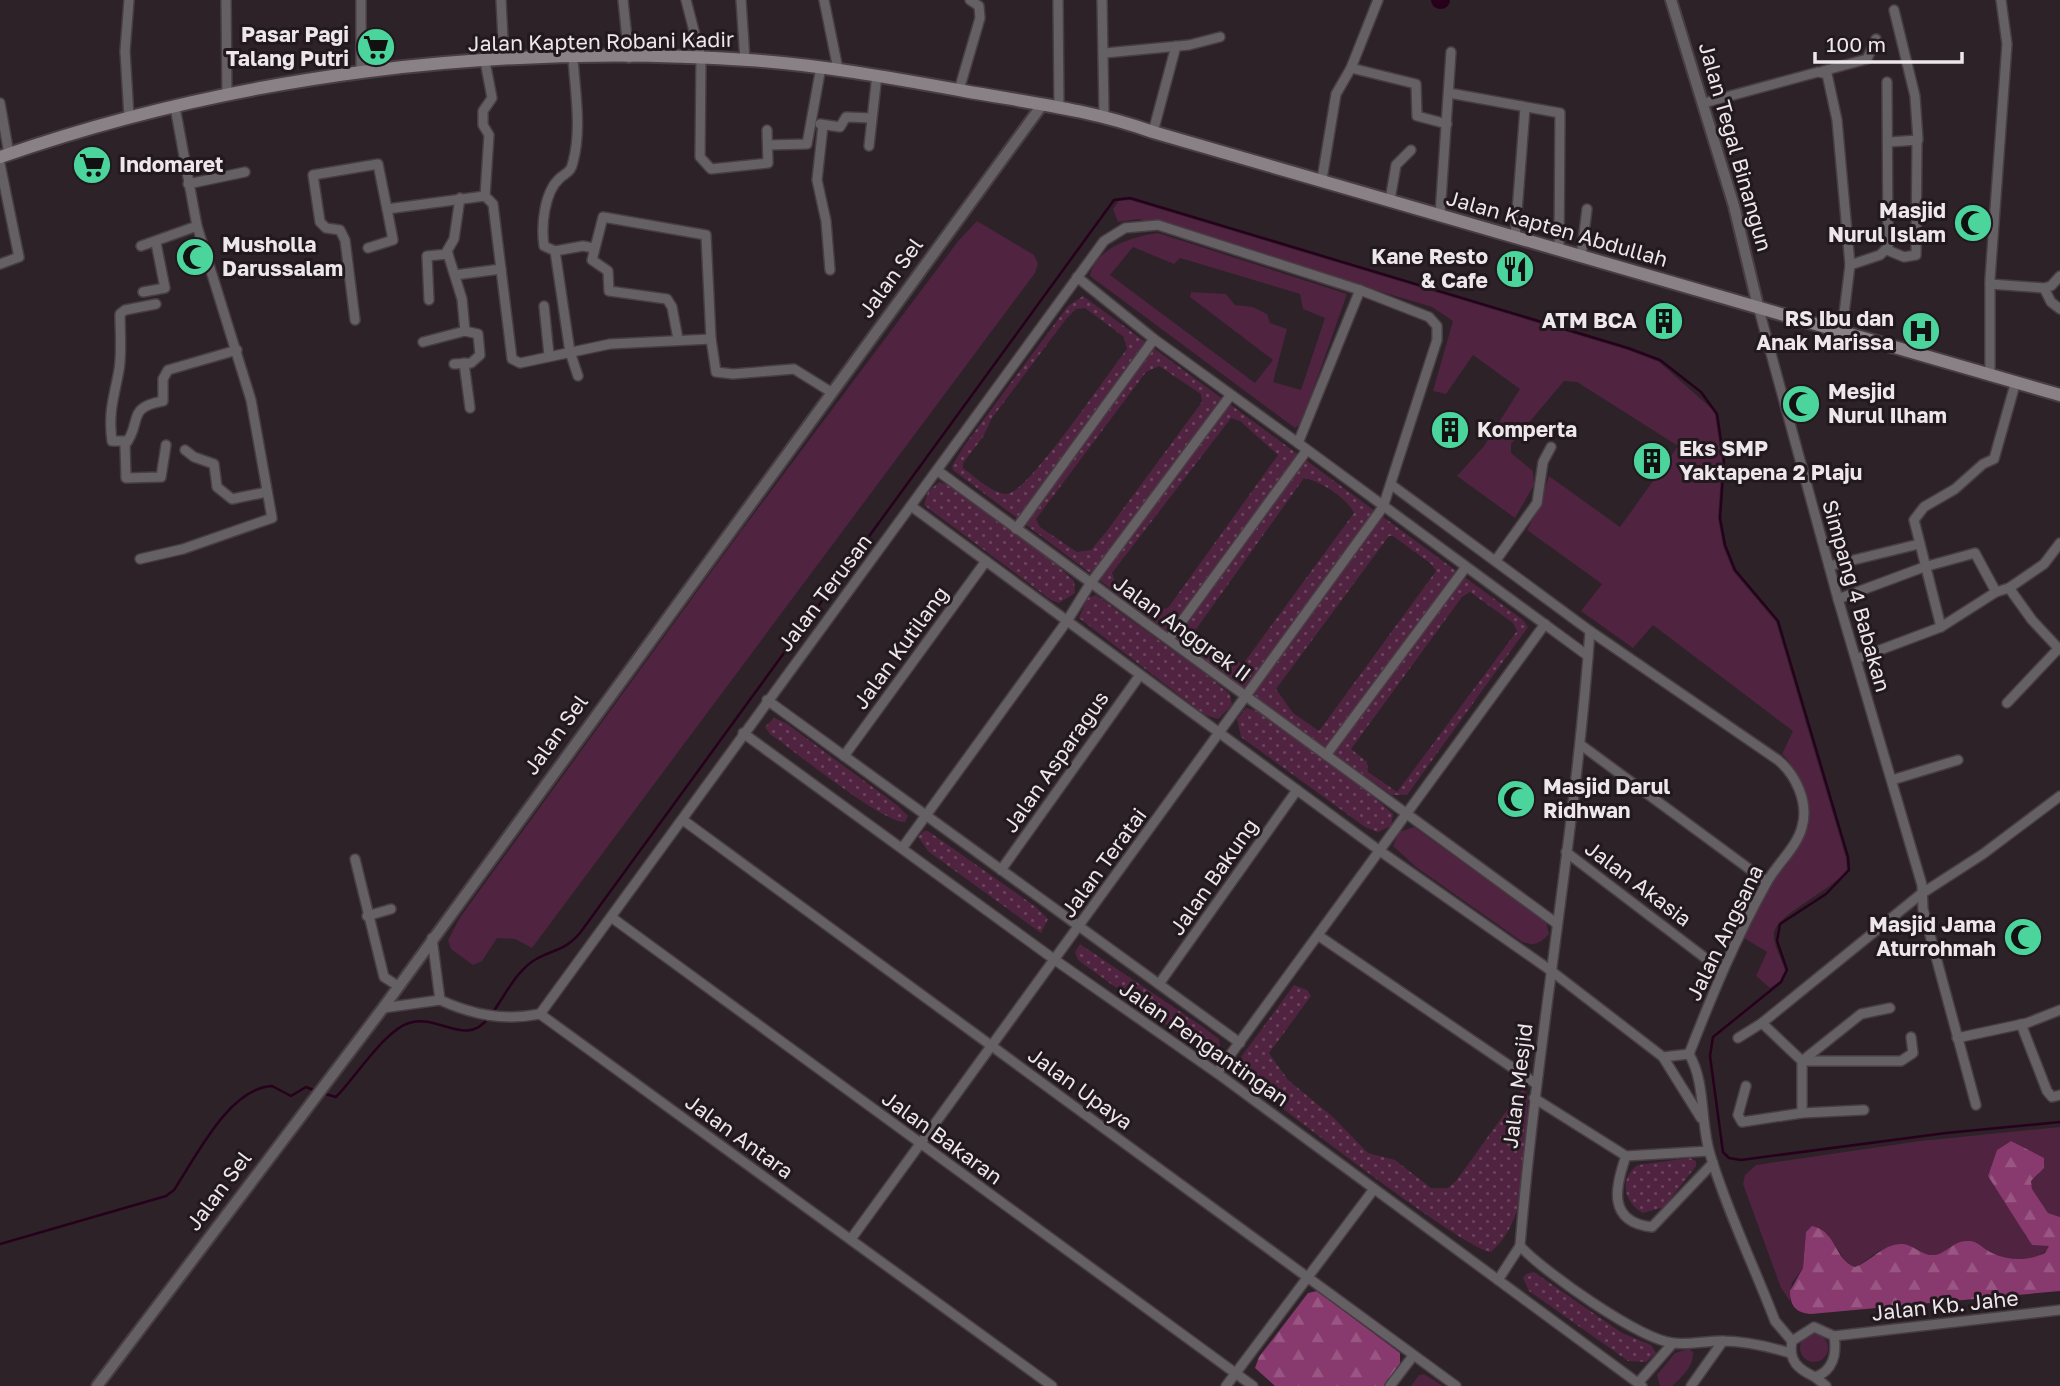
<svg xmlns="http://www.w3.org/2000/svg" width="2060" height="1386" viewBox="0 0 2060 1386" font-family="'Golos Text',sans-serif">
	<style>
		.grass { fill: #502340; fill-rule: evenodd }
		.forest { fill: url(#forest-firs) }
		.garden { fill: url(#garden-dots); fill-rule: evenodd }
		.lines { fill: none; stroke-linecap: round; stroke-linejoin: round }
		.stream { stroke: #27011c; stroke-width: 2.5 }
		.river { stroke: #27011c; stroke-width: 18 }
		.minor-casing { stroke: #473d43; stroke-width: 12 }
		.tertiary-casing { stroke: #473d43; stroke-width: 14 }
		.secondary-casing { stroke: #473d43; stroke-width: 16 }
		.minor { stroke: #656063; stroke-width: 9 }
		.tertiary { stroke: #656063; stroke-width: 10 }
		.secondary { stroke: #898185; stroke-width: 12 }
		.labels { text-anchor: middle; stroke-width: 6; stroke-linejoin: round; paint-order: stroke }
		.poi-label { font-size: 21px; font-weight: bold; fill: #ede6ea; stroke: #22191e; text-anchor: end }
		.street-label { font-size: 21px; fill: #ede6ea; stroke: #22191e }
	</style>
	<defs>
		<pattern id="forest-firs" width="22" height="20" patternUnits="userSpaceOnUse" patternTransform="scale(1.75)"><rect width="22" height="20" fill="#88396e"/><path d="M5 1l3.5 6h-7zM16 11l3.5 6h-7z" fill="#995683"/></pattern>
		<pattern id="garden-dots" width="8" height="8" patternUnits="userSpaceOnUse" patternTransform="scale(1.75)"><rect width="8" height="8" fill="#502340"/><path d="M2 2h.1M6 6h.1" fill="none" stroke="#6a435c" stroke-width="1.8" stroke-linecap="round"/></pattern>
	</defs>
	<rect width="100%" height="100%" fill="#2c2228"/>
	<!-- grass -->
	<g class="grass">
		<path d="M1130,200L1628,350L1659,362L1711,408L1715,414L1722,461L1718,518L1723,546L1733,571L1776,622L1846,858L1847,869C1834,890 1775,915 1774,933C1773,945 1782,959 1785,970L1780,981L1770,988L1756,976L1767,952L1744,938L1780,867L1809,825C1804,800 1801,772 1782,754L1793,731L1653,625L1633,648L1581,611L1602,584L1527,530L1540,505L1549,476L1620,527L1678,446L1577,382L1564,381L1511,444V453L1533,471L1534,485L1515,518L1457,476L1484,446L1520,389L1473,355L1446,394L1433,391L1453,321L1432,307L1139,219L1118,222L1113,209L1119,201Z"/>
		<polygon points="977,221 1034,255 1038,264 1035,273 532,948 515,939 497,938 482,961 473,965 451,949 448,940 461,916 738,535 959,240"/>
		<path d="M1158,233L1347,294L1301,424L1295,428L1090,276C1095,248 1134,236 1158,233ZM1133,247L1174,264L1180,258L1300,294L1303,309L1325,318L1301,390L1273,382L1287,329L1270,323L1267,314L1253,307L1235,305L1226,294L1191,292L1190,297L1273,360L1255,383L1110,275Z"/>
		<path d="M1414,827L1546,922L1549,934C1540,944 1533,947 1521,941L1416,867L1393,846L1399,832Z"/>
		<path d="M2060,1127V1217L2048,1213L2032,1189L2031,1181L2038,1175L2044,1159L2011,1141L1997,1150L1988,1176L2019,1220L2026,1237L2050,1246C2038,1264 2009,1262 1991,1253C1984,1249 1981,1243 1973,1242C1953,1241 1948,1254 1933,1255C1919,1256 1911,1243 1887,1248C1876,1250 1866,1263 1855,1267L1847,1264L1827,1233L1806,1232L1803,1268L1792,1283L1790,1301L1781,1288L1743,1184L1745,1175L1756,1165L1920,1141Z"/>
		<circle cx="1814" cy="1348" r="14"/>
		<path d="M1689,1349L1693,1352C1694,1366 1682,1377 1672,1386H1660L1657,1375L1675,1353Z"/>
		<polygon points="1424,1374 1443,1386 1411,1386 1419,1375"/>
	</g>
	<!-- forest -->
	<g class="forest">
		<path d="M2011,1141L2044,1158V1168L2031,1181L2032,1189L2048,1213L2060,1217V1291L1811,1314C1796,1313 1790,1306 1790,1291L1803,1268L1806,1232L1812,1226C1837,1231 1834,1260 1855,1267C1872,1261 1883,1243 1903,1244C1914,1245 1922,1256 1934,1255C1946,1254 1954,1240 1968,1241C1979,1241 1983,1249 1992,1253C2009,1261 2028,1261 2045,1253L2049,1246L2032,1245L1988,1176L1997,1150Z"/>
		<polygon points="1317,1291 1400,1353 1400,1365 1384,1386 1275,1386 1255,1368 1259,1357 1308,1293"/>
	</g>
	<!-- garden -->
	<g class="garden">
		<path d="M1083,296L1523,620L1528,627L1407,795H1392L1259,700L953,470L952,466L964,446L1068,306ZM1085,308L1124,337L1127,349C1108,373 1032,486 1010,493C997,498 974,476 963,468V463L983,437L992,418L1066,319L1076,309ZM1159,366L1201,394L1202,402L1106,532L1091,550L1077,552L1040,527L1036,519L1146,372ZM1231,418L1240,421L1278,455L1168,608L1164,609L1115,581L1112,573ZM1304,478C1320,481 1347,498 1354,513L1243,664L1215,652L1192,635ZM1389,536H1393L1431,564L1436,571L1319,731L1293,713L1276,689ZM1470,592L1513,623L1517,631L1397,792L1368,772L1367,762L1351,749L1462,597Z"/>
		<polygon points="939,482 946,484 1057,565 1074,581 1075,593 1059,603 1051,600 924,505 928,492"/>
		<polygon points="1096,595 1208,676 1230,694 1232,705 1218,719 1205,715 1079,618 1087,598"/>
		<polygon points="1246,708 1260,712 1362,786 1393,814 1391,826 1378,832 1365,827 1241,737 1237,719"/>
		<path d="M774,718L786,723L898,806L908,816L905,822C884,824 793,750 770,734L765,727Z"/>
		<polygon points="924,831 928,831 1036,907 1048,919 1041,933 929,852 918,837"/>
		<polygon points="1080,944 1200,1025 1219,1039 1220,1047 1208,1051 1195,1045 1078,960 1075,952"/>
		<path d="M1294,985L1307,990L1311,996L1269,1053L1288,1080L1333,1117L1368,1153L1395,1160L1431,1188H1448L1456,1181L1523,1088L1528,1096C1525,1145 1532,1217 1491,1252C1466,1251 1274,1102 1242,1077L1236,1064Z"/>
		<path d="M1690,1158L1696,1161V1166L1664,1207L1643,1213C1624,1203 1618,1178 1638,1165Z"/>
		<polygon points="1534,1272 1622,1333 1651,1345 1656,1353 1646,1362 1628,1361 1529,1291 1523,1278 1526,1274"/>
	</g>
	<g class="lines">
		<!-- stream -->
		<g class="stream">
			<path d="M493,1012C506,994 517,969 538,958C557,948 564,951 580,933L1114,200L1130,198L1628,348L1660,360L1701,392L1717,414L1724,461L1720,518L1725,545L1735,570L1778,621L1848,857L1849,870L1826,894L1780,924L1777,941L1787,970L1781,982L1713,1037L1710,1056L1723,1152L1729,1158L1741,1160L1946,1133L2060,1122"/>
			<path d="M322,1093L336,1097C355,1078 385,1030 409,1023C438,1013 466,1049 489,1017"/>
			<path d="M0,1244L166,1196L174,1190C196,1157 229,1088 272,1086L291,1096L306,1087L316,1091"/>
		</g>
		<!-- river -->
		<polyline class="river" points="1440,0 1441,0"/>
		<!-- minor casing -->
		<g class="minor-casing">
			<g id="minor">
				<polyline points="129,0 125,51 129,117"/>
				<polyline points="226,0 227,96"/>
				<polyline points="361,0 361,72"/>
				<polyline points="501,0 504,59"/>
				<polyline points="623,0 629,58"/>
				<polyline points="686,0 701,58 700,157 711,169 768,163 767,130"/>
				<polyline points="741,0 745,60"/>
				<polyline points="824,0 838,69"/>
				<polyline points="1058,0 1059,105"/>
				<polyline points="1102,0 1104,114"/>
				<polyline points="1105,53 1189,45 1220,37"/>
				<path d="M573,58C575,91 582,129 573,162C571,172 567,172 560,178C544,192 541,226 544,246L555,251L570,352L578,376"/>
				<polyline points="485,61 492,98 483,111 483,125 489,135 485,196 493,204 512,359 520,363 610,344 711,339"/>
				<polyline points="1351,68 1416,84 1417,116 1447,124"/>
				<polyline points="1823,71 1867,59 1876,39"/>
				<polyline points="959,90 980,18 979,6 970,0"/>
				<polyline points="1449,93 1560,113 1559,250"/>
				<polyline points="0,103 9,154"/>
				<polyline points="1704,103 1818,72 1827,74 1837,120 1850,265"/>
				<polyline points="820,124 840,127 846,117 871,118"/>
				<polyline points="823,125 817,180 826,221 830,270"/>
				<polyline points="1153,132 1176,46"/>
				<polyline points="1889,142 1918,140 1915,96 1894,10"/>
				<polyline points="768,145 807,144 821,67"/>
				<polyline points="869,146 877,75"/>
				<polyline points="0,164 19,257 0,264"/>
				<polyline points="1322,179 1336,94 1351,68 1378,0"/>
				<polyline points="188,184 245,172"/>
				<polyline points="1390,200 1396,165 1411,150"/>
				<polyline points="1440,215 1451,52"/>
				<polyline points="1515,238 1525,108"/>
				<polyline points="141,246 197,226"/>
				<polyline points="368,248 393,240 387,209 485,196"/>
				<polyline points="1887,250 1904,257 1916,255 1917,142"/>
				<polyline points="555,251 583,246 594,248"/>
				<polyline points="1581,257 1587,209"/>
				<polyline points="455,275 501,269"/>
				<polyline points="1077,277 1154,339 1298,443"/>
				<polyline points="1990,284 2044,288 2051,286 2060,276"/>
				<polyline points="2044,288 2051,302 2060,309"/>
				<polyline points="1360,290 1298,443 1588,656"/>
				<polyline points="143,292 165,288 156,243"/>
				<polyline points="429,300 427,256 448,254"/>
				<polyline points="544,306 549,355"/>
				<polyline points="1758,306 1838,599 1922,885 1923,909 1976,1105"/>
				<polyline points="355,320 345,240 340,230 326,228 320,222 313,175 378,164 387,209"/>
				<polyline points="1842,330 1850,265 1880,255 1888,247 1887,82"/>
				<polyline points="678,339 672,307 667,299 609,291 608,271 592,260 603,217 706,235 711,339 716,372 733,374 794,369 831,392"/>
				<polyline points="423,342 465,331 462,299 447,251 454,239 460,198"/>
				<polyline points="464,363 470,408"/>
				<polyline points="454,364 471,363 480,355 478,334 465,331"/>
				<polyline points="1990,374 1990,279 2007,44 2001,0"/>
				<path d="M127,441H112C108,411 114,398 119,370C122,352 120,332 120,314L125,310L156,304"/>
				<path d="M166,445L161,477L126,478L125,445C143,422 125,408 163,401V379L168,370L237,350"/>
				<polyline points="185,450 194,457 214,464 217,487 232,499 267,492"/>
				<polyline points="938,471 1556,923"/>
				<path d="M1393,486L1590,631L1778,760C1796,775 1809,803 1802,827C1797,847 1777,864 1767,882C1736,937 1712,995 1689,1054C1706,1083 1700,1122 1710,1154C1727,1211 1754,1266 1775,1321L1792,1341"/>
				<polyline points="911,506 1380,851 1550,970 1663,1057 1689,1054"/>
				<polyline points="1016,529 1154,339"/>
				<polyline points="140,559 183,549 272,518 251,400 197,226 175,107"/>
				<polyline points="1496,560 1537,503 1543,462 1551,447"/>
				<polyline points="1829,566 1919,544"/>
				<polyline points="2009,588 2032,620 2060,650"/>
				<polyline points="1838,599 1924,567 1975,553 1996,592"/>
				<polyline points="1941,627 1914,520 1924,507 1955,489 1983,464 1994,459 2016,381"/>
				<path d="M1590,631C1575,837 1537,1040 1520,1246C1544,1272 1639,1339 1673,1343C1688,1345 1706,1341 1721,1341C1745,1341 1767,1346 1790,1353"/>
				<polyline points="1169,639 1307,450"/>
				<polyline points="1856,659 1941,627 1996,592 2009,588 2044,564 2060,543"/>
				<polyline points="767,700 1240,1043"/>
				<polyline points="2007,703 2058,649"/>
				<polyline points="743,733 1055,960 1217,1073 1642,1386"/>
				<polyline points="1581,745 1767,882"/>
				<polyline points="1326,755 1466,567"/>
				<polyline points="844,756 986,561"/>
				<polyline points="1892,780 1958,760"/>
				<polyline points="683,820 1456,1386"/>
				<polyline points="903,847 1067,621 1090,584 1230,396"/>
				<polyline points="1566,852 1721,970"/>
				<polyline points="355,859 384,977 398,986"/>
				<polyline points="1001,870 1140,675"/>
				<polyline points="367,916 391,909"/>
				<polyline points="611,917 1253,1386"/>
				<polyline points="1319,936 1535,1083"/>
				<path d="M432,938L440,1000C473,1015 504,1021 540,1014L1052,1386"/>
				<polyline points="1159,984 1297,790"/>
				<polyline points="383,1008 440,1000"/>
				<polyline points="540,1014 1104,241 1125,228 1158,225 1360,290 1429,317 1437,326 1437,340 1383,507 851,1239"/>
				<polyline points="1762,1023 1802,1061 1901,1061 1913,1053 1911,1037"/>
				<polyline points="2021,1024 2047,1091 2052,1097 2060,1095"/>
				<polyline points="1738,1038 1762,1023 1921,894 1983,854 2060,796"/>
				<polyline points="1957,1038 2027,1023 2060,1010"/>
				<polyline points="1663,1057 1701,1118"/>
				<polyline points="1802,1061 1861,1014 1890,1008"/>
				<polyline points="1802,1061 1802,1113"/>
				<polyline points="1217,1073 1545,624"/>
				<polyline points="1746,1086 1738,1115 1742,1122 1802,1113 1864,1110"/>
				<polyline points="1534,1098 1626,1156"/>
				<path d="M1709,1151L1626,1156C1615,1187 1607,1222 1652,1227L1713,1163"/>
				<polyline points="1498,1280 1520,1246"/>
				<path d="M1814,1327L1834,1336C1837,1354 1833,1371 1815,1377C1798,1369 1788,1361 1792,1341Z"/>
				<polyline points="1834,1336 2060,1310"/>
				<polyline points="1815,1377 1826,1386"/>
				<polyline points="1638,1383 1673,1343"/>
				<polyline points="1226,1386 1374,1189"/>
				<polyline points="1390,1386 1413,1356"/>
				<polyline points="1691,1386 1723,1341"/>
			</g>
		</g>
		<!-- tertiary casing -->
		<g class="tertiary-casing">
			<g id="tertiary">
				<polyline points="1671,0 1734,206 1758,306"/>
				<polyline points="97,1386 383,1008 1042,105"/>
			</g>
		</g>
		<!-- secondary casing -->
		<g class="secondary-casing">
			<path id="secondary" d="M0,157C238,74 497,43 748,60C821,65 892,78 964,91C1031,103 1088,109 1153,132L2060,395"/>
		</g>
		<!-- minor -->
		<use href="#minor" class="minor"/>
		<!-- tertiary -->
		<use href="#tertiary" class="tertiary"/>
		<!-- secondary -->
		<use href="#secondary" class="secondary"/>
	</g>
	<!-- icons -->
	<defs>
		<g id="supermarket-disc" transform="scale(2.0125)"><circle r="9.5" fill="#4bd49b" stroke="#22191e"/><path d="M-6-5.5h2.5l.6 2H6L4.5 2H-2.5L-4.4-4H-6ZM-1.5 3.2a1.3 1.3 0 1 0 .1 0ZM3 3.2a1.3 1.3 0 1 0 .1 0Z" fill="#111"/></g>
		<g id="mosque-disc" transform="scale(2.0125)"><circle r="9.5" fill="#4bd49b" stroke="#22191e"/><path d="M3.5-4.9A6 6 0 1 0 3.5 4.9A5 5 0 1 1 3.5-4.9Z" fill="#111"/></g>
		<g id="restaurant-disc" transform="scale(2.0125)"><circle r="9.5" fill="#4bd49b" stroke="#22191e"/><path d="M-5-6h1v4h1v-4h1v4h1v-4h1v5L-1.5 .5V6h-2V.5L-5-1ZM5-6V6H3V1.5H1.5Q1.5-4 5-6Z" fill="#111"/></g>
		<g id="building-disc" transform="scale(2.0125)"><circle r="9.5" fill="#4bd49b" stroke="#22191e"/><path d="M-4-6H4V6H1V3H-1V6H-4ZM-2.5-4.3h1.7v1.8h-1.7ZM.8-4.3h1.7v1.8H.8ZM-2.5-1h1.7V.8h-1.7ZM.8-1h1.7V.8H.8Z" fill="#111"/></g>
		<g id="hospital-disc" transform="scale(2.0125)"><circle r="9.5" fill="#4bd49b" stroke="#22191e"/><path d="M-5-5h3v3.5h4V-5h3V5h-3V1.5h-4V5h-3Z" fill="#111"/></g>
	</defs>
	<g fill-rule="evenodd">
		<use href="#supermarket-disc" x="376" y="47"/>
		<use href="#supermarket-disc" x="92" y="165"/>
		<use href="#mosque-disc" x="1973" y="223"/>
		<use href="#mosque-disc" x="195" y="257"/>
		<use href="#restaurant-disc" x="1515" y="269"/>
		<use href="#building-disc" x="1664" y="321"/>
		<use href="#hospital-disc" x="1921" y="331"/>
		<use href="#mosque-disc" x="1801" y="404"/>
		<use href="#building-disc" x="1450" y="430"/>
		<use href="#building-disc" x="1652" y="461"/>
		<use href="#mosque-disc" x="1516" y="799"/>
		<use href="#mosque-disc" x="2023" y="937"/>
	</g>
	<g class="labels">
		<!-- poi labels -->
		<g class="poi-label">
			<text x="349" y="42">Pasar Pagi<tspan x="349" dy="24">Talang Putri</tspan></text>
			<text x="119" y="172" text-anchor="start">Indomaret</text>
			<text x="1946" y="218">Masjid<tspan x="1946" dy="24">Nurul Islam</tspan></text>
			<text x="222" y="252" text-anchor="start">Musholla<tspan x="222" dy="24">Darussalam</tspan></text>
			<text x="1488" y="264">Kane Resto<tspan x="1488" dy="24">&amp; Cafe</tspan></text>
			<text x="1894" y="326">RS Ibu dan<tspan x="1894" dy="24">Anak Marissa</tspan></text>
			<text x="1637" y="328">ATM BCA</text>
			<text x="1828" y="399" text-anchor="start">Mesjid<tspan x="1828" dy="24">Nurul Ilham</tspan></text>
			<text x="1477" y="437" text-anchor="start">Komperta</text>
			<text x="1679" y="456" text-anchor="start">Eks SMP<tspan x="1679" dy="24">Yaktapena 2 Plaju</tspan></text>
			<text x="1543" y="794" text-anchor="start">Masjid Darul<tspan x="1543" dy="24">Ridhwan</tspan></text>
			<text x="1996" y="932">Masjid Jama<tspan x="1996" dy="24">Aturrohmah</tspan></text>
		</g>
		<!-- street labels -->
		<g class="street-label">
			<text transform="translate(601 42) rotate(-1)" y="7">Jalan Kapten Robani Kadir</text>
			<text transform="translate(1735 147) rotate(74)" y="7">Jalan Tegal Binangun</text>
			<text transform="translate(1557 229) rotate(16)" y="7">Jalan Kapten Abdullah</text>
			<text transform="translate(891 278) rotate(-54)" y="7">Jalan Sel</text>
			<text transform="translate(825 593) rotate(-53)" y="7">Jalan Terusan</text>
			<text transform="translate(1856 596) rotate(74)" y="7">Simpang 4 Babakan</text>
			<text transform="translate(1182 629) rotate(36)" y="7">Jalan Anggrek II</text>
			<text transform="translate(901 648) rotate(-54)" y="7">Jalan Kutilang</text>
			<text transform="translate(556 735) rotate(-54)" y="7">Jalan Sel</text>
			<text transform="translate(1056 762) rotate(-55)" y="7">Jalan Asparagus</text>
			<text transform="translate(1104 863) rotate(-54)" y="7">Jalan Teratai</text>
			<text transform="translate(1214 877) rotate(-55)" y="7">Jalan Bakung</text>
			<text transform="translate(1638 884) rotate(37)" y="7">Jalan Akasia</text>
			<text transform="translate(1725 933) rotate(-64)" y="7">Jalan Angsana</text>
			<text transform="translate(1204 1044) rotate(35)" y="7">Jalan Pengantingan</text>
			<text transform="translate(1518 1086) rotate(-83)" y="7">Jalan Mesjid</text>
			<text transform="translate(1080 1089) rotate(36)" y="7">Jalan Upaya</text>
			<text transform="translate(739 1137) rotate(36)" y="7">Jalan Antara</text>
			<text transform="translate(942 1138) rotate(36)" y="7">Jalan Bakaran</text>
			<text transform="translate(219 1191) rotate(-53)" y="7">Jalan Sel</text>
			<text transform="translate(1945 1306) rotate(-6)" y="7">Jalan Kb. Jahe</text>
		</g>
	</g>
	<!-- scale -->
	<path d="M1815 52v10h147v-10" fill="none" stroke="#ede6ea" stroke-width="3.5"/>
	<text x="1826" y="52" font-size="21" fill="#ede6ea" stroke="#22191e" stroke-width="5" paint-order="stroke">100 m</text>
</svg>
